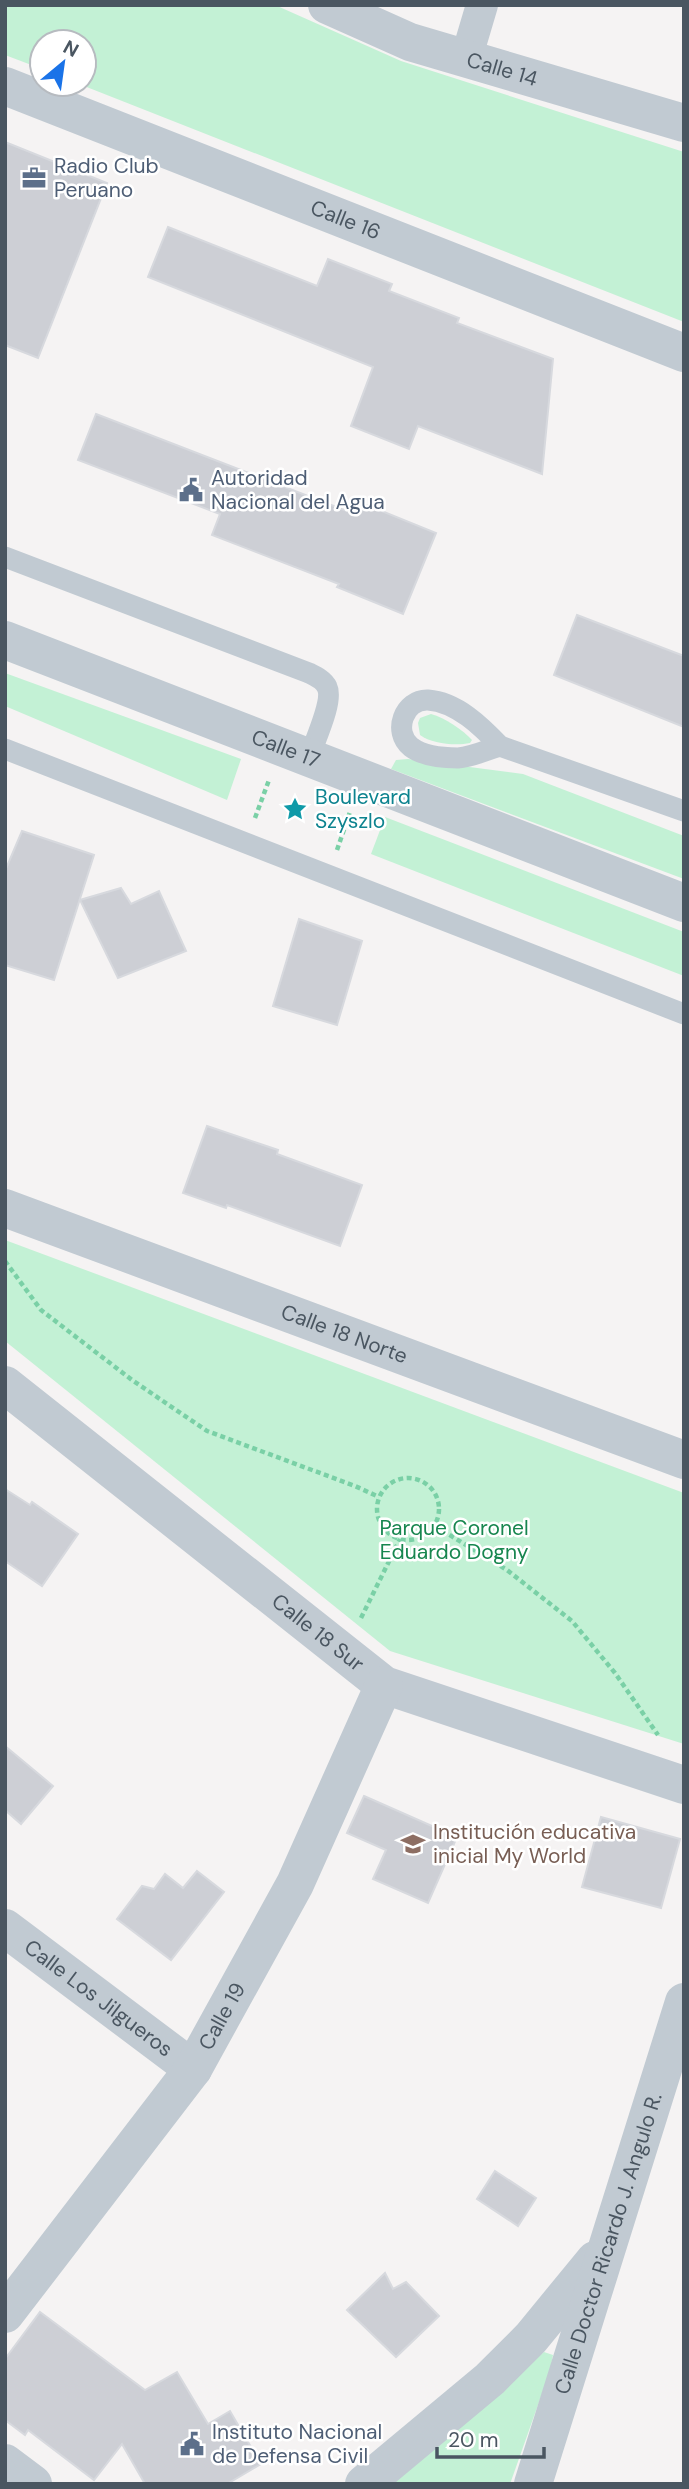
<svg xmlns="http://www.w3.org/2000/svg" width="689" height="2489" viewBox="0 0 689 2489" font-family="'DM Sans',sans-serif">
	<style>
		.green { fill: #c3f1d5 }
		.building { fill: #cdcfd5; stroke: #d7d9de; stroke-width: 2 }
		.lines { fill: none; stroke-linecap: round; stroke-linejoin: round }
		.path { stroke: #7ad0a6; stroke-width: 4.5; stroke-dasharray: 5 3.5; stroke-linecap: butt }
		.service { stroke: #c1cad2; stroke-width: 21 }
		.pedestrian { stroke: #c1cad2; stroke-width: 32 }
		.minor { stroke: #c1cad2; stroke-width: 38 }
		.tertiary { stroke: #c1cad2; stroke-width: 38 }
		.labels { text-anchor: middle; stroke-width: 5; stroke-linejoin: round; paint-order: stroke }
		.street-label { font-size: 21px; fill: #4a5661; stroke: #fff }
		.service-label { font-size: 21px; fill: #4e5e75; stroke: #fff; text-anchor: start }
		.culture-label { font-size: 21px; fill: #0d838f; stroke: #fff; text-anchor: start }
		.park-label { font-size: 21px; fill: #17864f; stroke: #fff }
		.education-label { font-size: 21px; fill: #785e54; stroke: #fff; text-anchor: start }
	</style>
	<rect width="100%" height="100%" fill="#f5f3f3"/>
	<!-- green -->
	<g class="green">
		<polygon points="5,5 275,5 401,61 684,152 684,322 79,84 84,84 84,42 42,42 42,69 5,55"/>
		<polygon points="5,673 241,759 227,800 5,706"/>
		<path d="M431,714C445,718 463,730 472,740L470,743C456,746 432,744 420,735L418,723L420,718Z"/>
		<polygon points="408,759 523,774 684,836 684,879 391,769 396,760"/>
		<polygon points="385,817 684,932 684,976 371,854"/>
		<polygon points="5,1240 684,1493 684,1744 390,1651 5,1341"/>
		<polygon points="544,2352 553,2355 550,2371 510,2484 376,2484"/>
	</g>
	<!-- building -->
	<g class="building">
		<polygon points="5,142 107,183 38,358 5,345"/>
		<polygon points="168,227 317,286 328,259 392,284 389,291 459,318 457,323 553,359 542,474 418,426 409,449 351,426 373,367 148,277"/>
		<polygon points="96,414 352,513 357,501 436,533 403,614 337,587 339,584 212,535 220,514 78,460"/>
		<polygon points="577,615 684,656 684,727 554,675"/>
		<polygon points="22,831 94,855 54,980 5,965 5,871"/>
		<polygon points="121,888 131,904 159,891 186,951 118,978 80,900"/>
		<polygon points="299,919 362,941 337,1025 273,1006"/>
		<polygon points="207,1126 278,1150 277,1154 362,1185 340,1246 227,1205 226,1208 183,1193"/>
		<polygon points="5,1489 30,1505 32,1502 78,1534 42,1586 5,1561"/>
		<polygon points="5,1746 53,1786 21,1824 5,1810"/>
		<polygon points="364,1796 457,1837 428,1903 373,1879 386,1850 347,1833"/>
		<polygon points="601,1817 680,1839 661,1908 582,1887"/>
		<polygon points="197,1871 224,1892 171,1960 117,1919 142,1886 154,1889 165,1874 183,1888"/>
		<polygon points="495,2171 536,2198 518,2226 477,2199"/>
		<polygon points="385,2273 393,2289 406,2282 439,2316 396,2357 347,2310"/>
		<polygon points="40,2312 145,2390 177,2372 208,2424 230,2411 261,2464 227,2484 145,2484 122,2444 94,2480 28,2430 25,2435 5,2420 5,2359"/>
	</g>
	<g class="lines">
		<!-- path -->
		<g class="path">
			<polyline points="255,818 269,780"/>
			<polyline points="337,850 350,812"/>
			<polyline points="5,1261 41,1310 132,1380 207,1431 355,1486 379,1497"/>
			<circle cx="408" cy="1509" r="31"/>
			<polyline points="435,1526 507,1570 572,1621 615,1673 658,1735"/>
			<polyline points="361,1618 400,1539"/>
		</g>
		<!-- service -->
		<g class="service">
			<path d="M5,557L309,673C315,676 324,680 327,687C334,701 314,742 309,758"/>
			<path d="M500,746C487,750 472,757 458,758C444,758 423,756 411,747C392,732 404,699 428,700C457,702 482,727 500,746L684,811"/>
			<polyline points="5,749 684,1014"/>
		</g>
		<!-- pedestrian -->
		<polyline class="pedestrian" points="466,59 482,5"/>
		<!-- minor -->
		<g class="minor">
			<path id="s1" d="M327,5L410,42L684,123"/>
			<path id="s2" d="M5,86L684,353"/>
			<path id="s3" d="M5,640L684,903"/>
			<path id="s4" d="M5,1208L684,1460"/>
			<path id="s5" d="M5,1385L384,1685L684,1785"/>
			<path id="s6" d="M5,1928L193,2069"/>
			<path id="s7" d="M5,2314L193,2069L295,1884L384,1685"/>
			<polyline points="364,2484 490,2379 531,2338 595,2260"/>
			<path id="s8" d="M533,2484L684,2002"/>
		</g>
		<!-- tertiary -->
		<polyline class="tertiary" points="5,2463 33,2484"/>
	</g>
	<!-- icons -->
	<defs>
		<g id="office-bare" transform="scale(1.89)"><path d="M-6-3h4V-5.5h4V-3h4V5H-6ZM-1-4.5V-3h2v-1.5ZM-6 0V1H6V0Z" fill="#5c6f8a" stroke="#fff" stroke-width="2.5" paint-order="stroke"/></g>
		<g id="civic-bare" transform="scale(1.89)"><path d="M-.6-6.5H3V-4.5H.6V-3L4-1V1h2V6H-6V1h2V-1L-.6-3ZM-1.2 2.5V6h2.4V2.5Z" fill="#5c6f8a" stroke="#fff" stroke-width="2.5" paint-order="stroke"/></g>
		<g id="sight-bare" transform="scale(1.89)"><path d="M0-6L1.8-2.2L6-1.7L2.9 1.2L3.7 5.4L0 3.3L-3.7 5.4L-2.9 1.2L-6-1.7L-1.8-2.2Z" fill="#0f9aa8" stroke="#fff" stroke-width="2.5" paint-order="stroke"/></g>
		<g id="school-bare" transform="scale(1.89)"><path d="M0-5L7-2L0 1L-7-2ZM-4 1L0 2.5L4 1V4Q0 6-4 4Z" fill="#8d6e63" stroke="#fff" stroke-width="2.5" paint-order="stroke"/></g>
	</defs>
	<g fill-rule="evenodd">
		<use href="#office-bare" x="34" y="178"/>
		<use href="#civic-bare" x="191" y="490"/>
		<use href="#sight-bare" x="295" y="809"/>
		<use href="#school-bare" x="413" y="1844"/>
		<use href="#civic-bare" x="192" y="2444"/>
	</g>
	<g class="labels">
		<!-- street labels -->
		<g class="street-label">
			<text dy="7" stroke="none"><textPath href="#s1" startOffset="187">Calle 14</textPath></text>
			<text dy="7" stroke="none"><textPath href="#s2" startOffset="366">Calle 16</textPath></text>
			<text dy="7" stroke="none"><textPath href="#s3" startOffset="301">Calle 17</textPath></text>
			<text dy="7" stroke="none"><textPath href="#s4" startOffset="362">Calle 18 Norte</textPath></text>
			<text dy="7" stroke="none"><textPath href="#s5" startOffset="399">Calle 18 Sur</textPath></text>
			<text dy="7" stroke="none"><textPath href="#s6" startOffset="117">Calle Los Jilgueros</textPath></text>
			<text dy="7" stroke="none"><textPath href="#s7" startOffset="369">Calle 19</textPath></text>
			<text dy="7" stroke="none"><textPath href="#s8" startOffset="252">Calle Doctor Ricardo J. Angulo R.</textPath></text>
		</g>
		<!-- service labels -->
		<g class="service-label">
			<text x="54" y="173">Radio Club<tspan x="54" dy="24">Peruano</tspan></text>
			<text x="211" y="485">Autoridad<tspan x="211" dy="24">Nacional del Agua</tspan></text>
			<text x="212" y="2439">Instituto Nacional<tspan x="212" dy="24">de Defensa Civil</tspan></text>
		</g>
		<!-- culture labels -->
		<g class="culture-label">
			<text x="315" y="804">Boulevard<tspan x="315" dy="24">Szyszlo</tspan></text>
		</g>
		<!-- park labels -->
		<g class="park-label">
			<text x="454" y="1535">Parque Coronel<tspan x="454" dy="24">Eduardo Dogny</tspan></text>
		</g>
		<!-- education labels -->
		<g class="education-label">
			<text x="433" y="1839">Institución educativa<tspan x="433" dy="24">inicial My World</tspan></text>
		</g>
	</g>
	<!-- border -->
	<rect width="689" height="2489" fill="none" stroke="#4a5661" stroke-width="14"/>
	<!-- north arrow -->
	<g transform="translate(63 63) rotate(29)"><circle r="33" fill="#ffffff" stroke="#b7bbc0" stroke-width="2"/>
	<path d="M0-5L12 26L0 18L-12 26Z" fill="#1a73e8"/>
	<text y="-10" font-size="19" font-weight="bold" text-anchor="middle" fill="#4a5661">N</text>
	</g>
	<!-- scale -->
	<path d="M437 2447v10h107v-10" fill="none" stroke="#4a5661" stroke-width="3.5"/>
	<text x="448" y="2447" font-size="21" fill="#4a5661" stroke="#ffffff" stroke-width="5" paint-order="stroke">20 m</text>
</svg>
